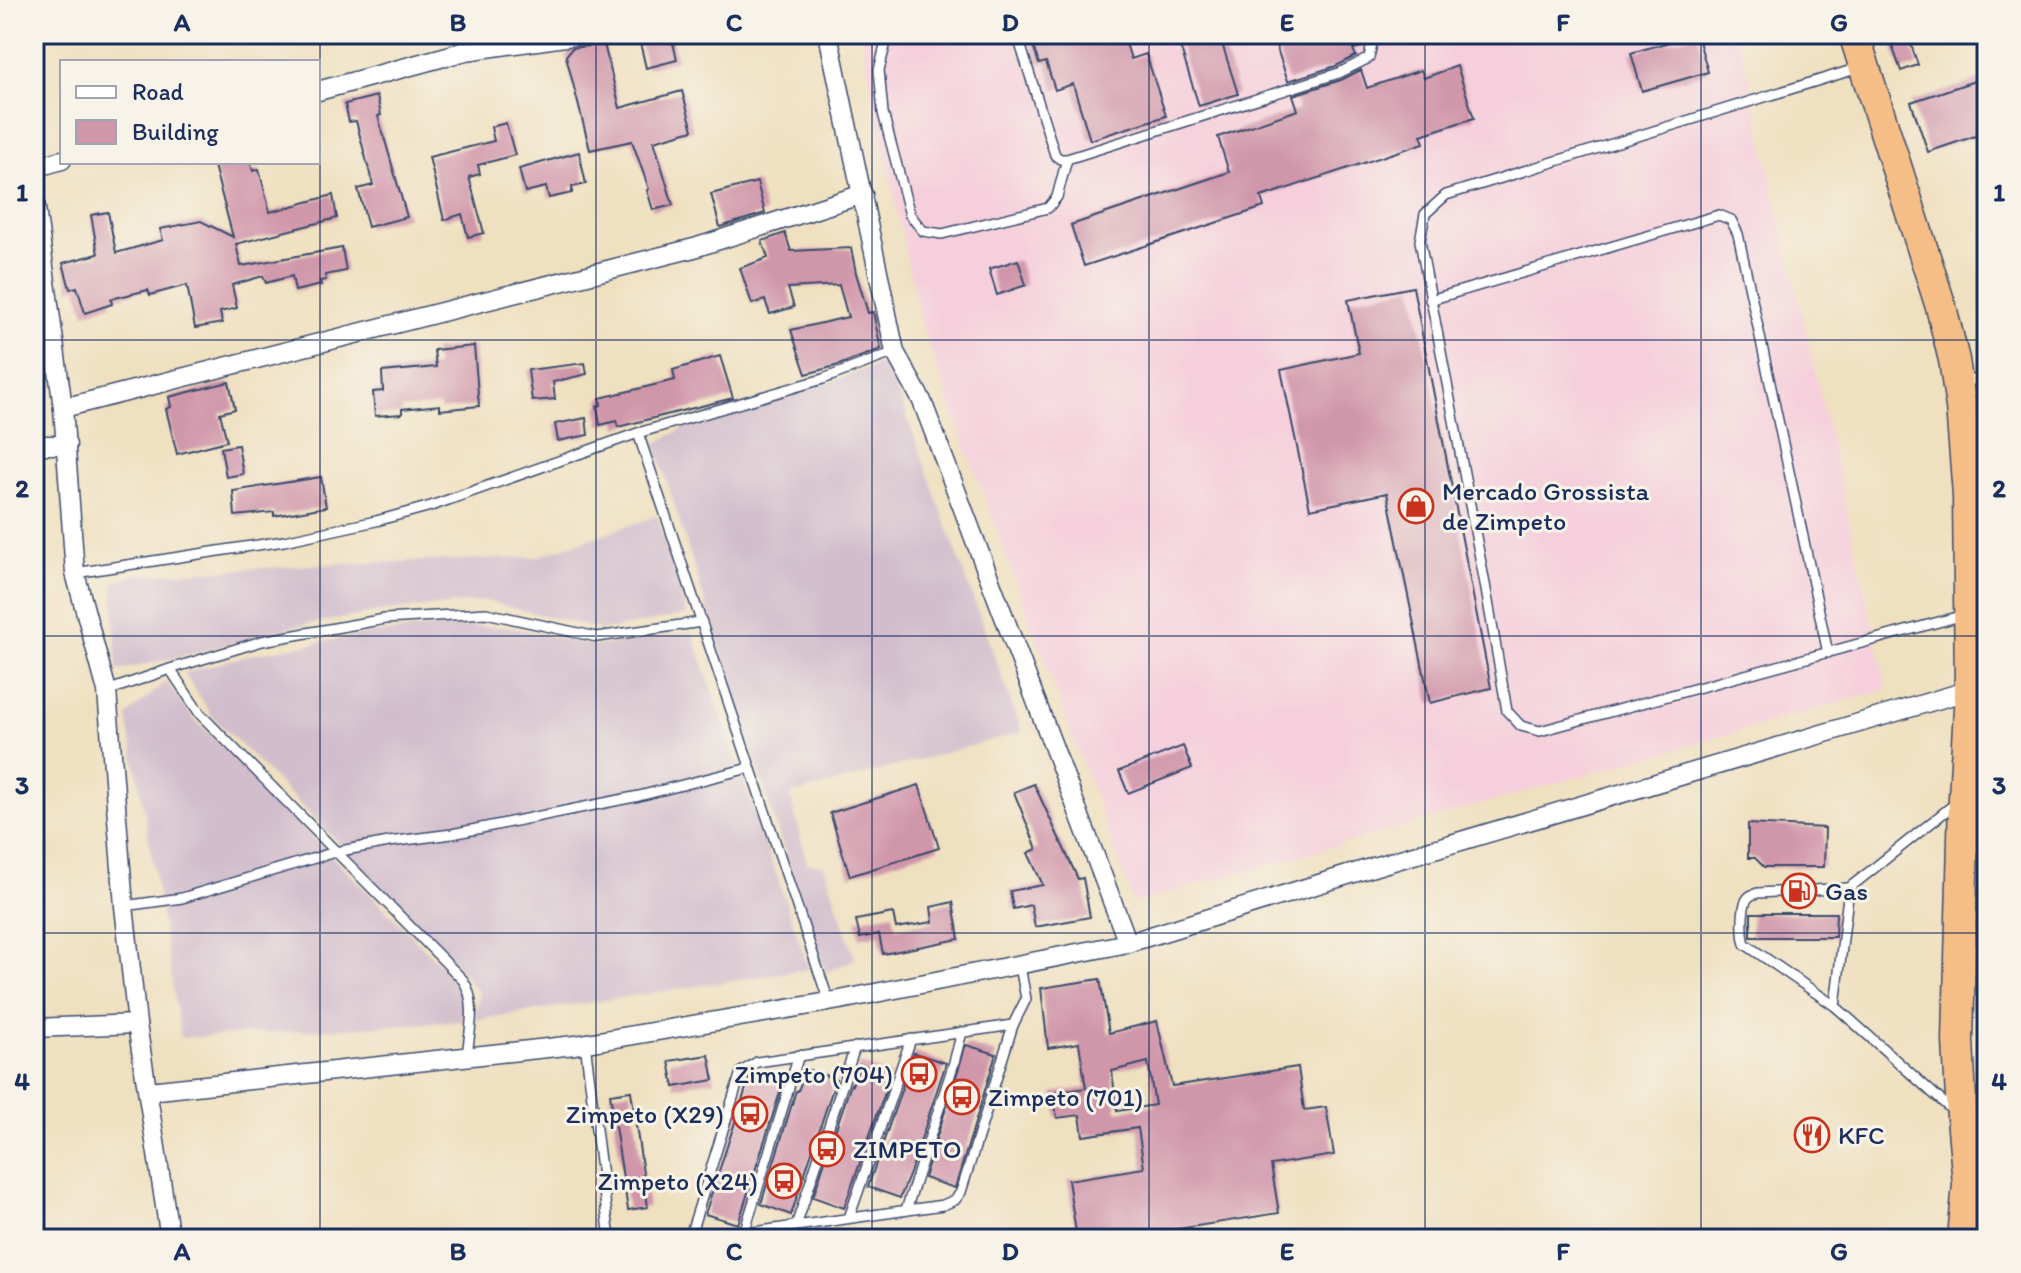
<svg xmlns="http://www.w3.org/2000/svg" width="2021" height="1273" viewBox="0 0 2021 1273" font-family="Itim,sans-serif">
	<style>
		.built { fill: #f5cfdb }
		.industrial { fill: #d1bdcc }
		.building { fill: #d096aa; fill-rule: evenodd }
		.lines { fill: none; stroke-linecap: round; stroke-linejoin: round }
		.service-casing { stroke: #3b4a6d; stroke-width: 12 }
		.minor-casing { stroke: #3b4a6d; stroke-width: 21 }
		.trunk-casing { stroke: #3b4a6d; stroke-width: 33 }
		.service { stroke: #fff; stroke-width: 9 }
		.minor { stroke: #fff; stroke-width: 18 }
		.trunk { stroke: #f6be87; stroke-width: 30 }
		.grid { fill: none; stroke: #1b2f5e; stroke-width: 2; stroke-opacity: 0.55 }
		.labels { text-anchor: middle; stroke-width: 6; stroke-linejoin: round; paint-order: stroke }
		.poi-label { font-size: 26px; fill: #1b2f5e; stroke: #f7f3e8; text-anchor: start }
		.neatline { fill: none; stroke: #1b2f5e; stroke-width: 3 }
		.grid-label { font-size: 26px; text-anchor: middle; font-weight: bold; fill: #1b2f5e }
	</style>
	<rect width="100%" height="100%" fill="#f7f3e8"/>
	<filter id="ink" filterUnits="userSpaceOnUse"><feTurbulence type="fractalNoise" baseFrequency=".0125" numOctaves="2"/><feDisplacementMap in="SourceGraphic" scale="16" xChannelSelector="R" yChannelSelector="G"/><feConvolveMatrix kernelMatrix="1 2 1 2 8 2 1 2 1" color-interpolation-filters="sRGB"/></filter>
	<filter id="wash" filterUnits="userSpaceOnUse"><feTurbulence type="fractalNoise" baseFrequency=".006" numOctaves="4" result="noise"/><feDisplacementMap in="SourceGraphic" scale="32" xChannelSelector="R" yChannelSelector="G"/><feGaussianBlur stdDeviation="1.8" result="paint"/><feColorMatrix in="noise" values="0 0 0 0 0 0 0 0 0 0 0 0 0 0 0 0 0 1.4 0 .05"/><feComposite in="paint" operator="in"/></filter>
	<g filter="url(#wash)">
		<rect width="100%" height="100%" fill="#efe0c0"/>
		<!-- built -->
		<polygon class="built" points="860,34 1736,34 1745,63 1887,689 1134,903 920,322"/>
		<!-- industrial -->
		<g class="industrial">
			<polygon points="887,362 1022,732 790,795 807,863 824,865 855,959 826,972 777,829 655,444 699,420 743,405 825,384"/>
			<polygon points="657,516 687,615 603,630 485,601 386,611 291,627 196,653 117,671 113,583 137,575 335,564 536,557"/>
			<polygon points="451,626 510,627 597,646 692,632 809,969 475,1020 479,993 458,967 328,832 212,716 184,673 248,655 367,634"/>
			<polygon points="166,681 192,717 438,962 461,989 465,1004 462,1021 181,1038 149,839 127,716"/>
		</g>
		<g id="blocks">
			<!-- building -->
			<g class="building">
				<polygon points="638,34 671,34 677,60 646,68"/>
				<polygon points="1029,34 1123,34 1131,59 1146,54 1166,116 1090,140 1073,84 1055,90 1046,62 1039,64"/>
				<polygon points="1219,34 1238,94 1199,106 1180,46"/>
				<polygon points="1272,34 1365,34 1365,39 1364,46 1353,49 1356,56 1336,66 1288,81"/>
				<polygon points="1697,34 1708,72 1642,91 1631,53"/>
				<polygon points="1909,39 1918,65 1901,71 1892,45"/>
				<polygon points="603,40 620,108 682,91 693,130 654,141 673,205 653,210 647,190 649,189 632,141 590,150 566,56 572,48 588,46"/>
				<polygon points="1457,66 1474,118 1421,135 1424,143 1261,197 1264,207 1084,266 1071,225 1229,172 1218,137 1298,110 1293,95 1341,80 1361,70 1367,88 1421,70 1424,78"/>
				<polygon points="1987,77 1987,132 1928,152 1911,102"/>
				<polygon points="377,96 381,115 378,116 407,217 368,227 358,189 373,185 356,121 349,122 345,104"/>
				<polygon points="506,123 515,155 478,165 480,174 469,177 484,233 468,237 462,214 444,220 429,157 494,141 491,127"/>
				<polygon points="579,152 586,184 572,187 572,193 549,198 546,187 525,192 519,169"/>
				<polygon points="213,162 250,162 253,171 259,169 270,212 333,195 337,218 236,244 241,266 342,248 346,271 325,275 326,280 320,281 321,285 295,291 292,276 266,283 263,276 232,285 237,308 220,312 222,323 195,328 187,285 150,295 148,290 111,299 112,304 85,313 77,287 70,289 63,263 98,254 91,215 108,212 116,253 163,240 160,229 201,221 233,237"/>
				<polygon points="757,182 765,213 720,227 711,194"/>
				<polygon points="785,233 791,251 851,248 856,273 868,313 873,312 881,349 839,365 806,374 791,330 848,317 839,285 788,288 794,307 770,314 765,300 752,304 740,268 768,258 762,241"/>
				<polygon points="1018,260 1026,285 997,295 989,269"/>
				<polygon points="1413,287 1491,688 1430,703 1387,493 1310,509 1281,370 1359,353 1348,300"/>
				<polygon points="474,346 479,406 440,410 440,405 402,409 402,414 375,416 373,392 383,391 382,372 436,367 434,350"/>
				<polygon points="720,356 733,398 618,427 617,421 600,425 597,406 601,405 600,398 675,380 673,370"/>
				<polygon points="585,363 587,374 553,382 555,399 532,401 528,370"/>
				<polygon points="229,382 235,409 220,413 227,441 177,454 166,409 171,407 169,397"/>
				<polygon points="586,418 588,435 558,441 555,424"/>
				<polygon points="238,445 243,474 226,477 221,448"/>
				<polygon points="321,477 326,507 274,516 274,512 235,516 233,491"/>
				<polygon points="1183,746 1192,768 1128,793 1119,771"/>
				<polygon points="1034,784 1078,879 1083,878 1090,917 1035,927 1031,905 1013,909 1010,891 1043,885 1028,853 1037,849 1014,792"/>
				<polygon points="919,785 939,848 850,876 830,813"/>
				<polygon points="1748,824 1825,828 1824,867 1764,867 1755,858 1748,858"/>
				<polygon points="953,902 959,939 883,954 879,934 860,938 856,920 893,913 896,928 933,922 931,907"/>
				<polygon points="1751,913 1836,913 1835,937 1751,937"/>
				<path d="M1100,979L1109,1033L1157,1021L1172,1086L1298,1067L1304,1110L1326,1107L1334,1155L1271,1165L1279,1213L1140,1235L1141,1239H1077L1068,1180L1144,1168L1138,1128L1083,1136L1080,1115L1057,1118L1053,1093L1086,1088L1079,1043L1048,1048L1041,988ZM1148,1062L1155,1105L1117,1111L1112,1071Z"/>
				<polygon points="966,1045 996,1054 955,1188 924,1178"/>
				<polygon points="914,1053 946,1063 910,1173 900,1198 868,1187"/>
				<polygon points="709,1055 714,1080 674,1087 669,1061"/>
				<polygon points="860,1064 891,1075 844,1208 813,1197 851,1084 852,1085"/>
				<polygon points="806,1069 836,1079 791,1215 761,1204 796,1091 798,1091"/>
				<polygon points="750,1076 782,1086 738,1224 705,1214"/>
				<polygon points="631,1091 648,1207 628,1210 610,1094"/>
			</g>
		</g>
	</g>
	<g filter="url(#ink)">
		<use href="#blocks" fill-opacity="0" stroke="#3b4a6d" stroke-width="2"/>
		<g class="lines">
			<!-- service casing -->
			<g class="service-casing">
				<g id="service">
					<polyline points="888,34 879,70 883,113 910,215 923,231 942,234 1048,208 1057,197 1067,159"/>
					<polyline points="1017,34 1055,155 1060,159 1067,159 1339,73 1369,58 1373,39 1372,34"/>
					<polyline points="1862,67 1446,195 1425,214 1420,241 1485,584 1507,711 1521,726 1540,731 1964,615"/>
					<polyline points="1430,300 1719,215 1731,220 1738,234 1828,653"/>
					<polyline points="1963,383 1987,376"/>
					<polyline points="638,433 829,1002"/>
					<polyline points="75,573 284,541 376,521 431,506 638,433 823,379 895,352"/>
					<path d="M170,669L200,714L463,980C478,1003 469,1031 467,1057"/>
					<polyline points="107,691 170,669 262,641 385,619 486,613 597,637 702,622"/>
					<polyline points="124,906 182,898 335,852 389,842 452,834 639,796 749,768"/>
					<path d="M1835,1006L1745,944C1742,936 1742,909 1746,901C1749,895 1752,895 1758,893L1849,888"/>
					<polyline points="585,1043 610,1239"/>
					<polyline points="1953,1111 1835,1006 1849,888 1956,803"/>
					<polyline points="906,1210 953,1066 962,1032"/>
					<polyline points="849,1218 911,1039"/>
					<polyline points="796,1226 855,1047"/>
					<polyline points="744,1233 799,1055"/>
					<polyline points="339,1235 339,1239"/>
					<polyline points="689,1239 741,1072 757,1062 1013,1025"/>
					<polyline points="705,1239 943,1205 955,1200 961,1192 1013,1025 1026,999 1020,966"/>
				</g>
			</g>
			<!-- minor casing -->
			<g class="minor-casing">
				<g id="minor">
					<polyline points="828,34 895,352 922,401 1128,943"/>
					<polyline points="318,91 466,51 586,34"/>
					<polyline points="34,168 62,160"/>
					<polyline points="34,193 63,408 75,573 107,691 124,906 137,1024 170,1239"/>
					<polyline points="63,408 694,248 863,194"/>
					<polyline points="34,445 67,445"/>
					<polyline points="34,1028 137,1024"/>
					<polyline points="149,1091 575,1045 840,1000 1128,943 1380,865 1970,690"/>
				</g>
			</g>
			<!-- trunk casing -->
			<g class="trunk-casing">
				<polyline id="trunk" points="1854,34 1941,307 1954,360 1961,407 1968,495 1970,690 1964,797 1958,1041 1962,1118 1968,1184 1964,1227 1966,1239"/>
			</g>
			<!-- service -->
			<use href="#service" class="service"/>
			<!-- minor -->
			<use href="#minor" class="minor"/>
			<!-- trunk -->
			<use href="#trunk" class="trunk"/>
		</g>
	</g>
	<!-- grid -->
	<path class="grid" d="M320,34V1239M596,34V1239M872,34V1239M1149,34V1239M1425,34V1239M1701,34V1239M34,340H1987M34,636H1987M34,933H1987"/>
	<!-- icons -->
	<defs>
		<g id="shop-ring" transform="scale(1.8)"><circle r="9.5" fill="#f7f3e8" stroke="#c8321e" stroke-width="1.5"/><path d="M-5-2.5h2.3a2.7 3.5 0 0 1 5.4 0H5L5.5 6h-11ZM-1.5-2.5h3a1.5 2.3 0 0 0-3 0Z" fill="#c8321e"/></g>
		<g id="fuel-ring" transform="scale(1.8)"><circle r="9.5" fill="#f7f3e8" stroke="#c8321e" stroke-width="1.5"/><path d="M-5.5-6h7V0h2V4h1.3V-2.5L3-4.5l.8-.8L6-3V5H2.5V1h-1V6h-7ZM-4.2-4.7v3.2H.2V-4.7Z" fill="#c8321e"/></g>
		<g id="bus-ring" transform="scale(1.8)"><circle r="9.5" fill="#f7f3e8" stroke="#c8321e" stroke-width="1.5"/><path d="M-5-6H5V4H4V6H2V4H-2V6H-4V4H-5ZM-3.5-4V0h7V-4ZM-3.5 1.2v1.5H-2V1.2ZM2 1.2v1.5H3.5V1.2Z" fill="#c8321e"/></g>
		<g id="restaurant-ring" transform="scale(1.8)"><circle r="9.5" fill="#f7f3e8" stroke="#c8321e" stroke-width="1.5"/><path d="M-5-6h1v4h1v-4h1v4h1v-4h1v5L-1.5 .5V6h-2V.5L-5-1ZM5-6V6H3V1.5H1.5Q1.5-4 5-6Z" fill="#c8321e"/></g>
	</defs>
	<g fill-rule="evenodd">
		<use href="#shop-ring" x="1416" y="506"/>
		<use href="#fuel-ring" x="1799" y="891"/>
		<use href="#bus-ring" x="919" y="1074"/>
		<use href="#bus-ring" x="962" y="1097"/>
		<use href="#bus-ring" x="750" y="1114"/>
		<use href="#restaurant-ring" x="1812" y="1135"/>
		<use href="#bus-ring" x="827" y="1149"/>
		<use href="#bus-ring" x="784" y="1181"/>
	</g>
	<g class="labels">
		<!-- poi labels -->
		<g class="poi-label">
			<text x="1442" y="500">Mercado Grossista<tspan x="1442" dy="30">de Zimpeto</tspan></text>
			<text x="1825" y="900">Gas</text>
			<text x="893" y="1083" text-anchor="end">Zimpeto (704)</text>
			<text x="988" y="1106">Zimpeto (701)</text>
			<text x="724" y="1123" text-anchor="end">Zimpeto (X29)</text>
			<text x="1838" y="1144">KFC</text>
			<text x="853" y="1158">ZIMPETO</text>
			<text x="758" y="1190" text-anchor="end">Zimpeto (X24)</text>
		</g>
	</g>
	<!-- margin -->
	<rect width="2021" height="1273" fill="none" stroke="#f7f3e8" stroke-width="88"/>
	<!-- legend -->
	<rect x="60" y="60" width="260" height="104" fill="#f7f3e8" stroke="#9fa5b1" stroke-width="2"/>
	<rect x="76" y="86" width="40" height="12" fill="#ffffff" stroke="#9fa5b1" stroke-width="2"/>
	<text x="132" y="100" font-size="24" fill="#1b2f5e">Road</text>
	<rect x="76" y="120" width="40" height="24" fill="#d096aa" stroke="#9fa5b1" stroke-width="2"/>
	<text x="132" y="140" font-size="24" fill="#1b2f5e">Building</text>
	<rect x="44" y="44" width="1933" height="1185" class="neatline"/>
	<g class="grid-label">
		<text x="182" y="31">A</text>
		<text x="458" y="31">B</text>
		<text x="734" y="31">C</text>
		<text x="1010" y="31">D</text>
		<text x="1287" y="31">E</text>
		<text x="1563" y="31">F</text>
		<text x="1839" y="31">G</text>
		<text x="22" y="201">1</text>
		<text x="1999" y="201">1</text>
		<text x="22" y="497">2</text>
		<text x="1999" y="497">2</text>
		<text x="22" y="794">3</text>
		<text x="1999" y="794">3</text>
		<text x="22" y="1090">4</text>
		<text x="1999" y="1090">4</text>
		<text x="182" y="1260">A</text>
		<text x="458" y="1260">B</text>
		<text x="734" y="1260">C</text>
		<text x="1010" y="1260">D</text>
		<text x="1287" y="1260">E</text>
		<text x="1563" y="1260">F</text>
		<text x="1839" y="1260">G</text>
	</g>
</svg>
